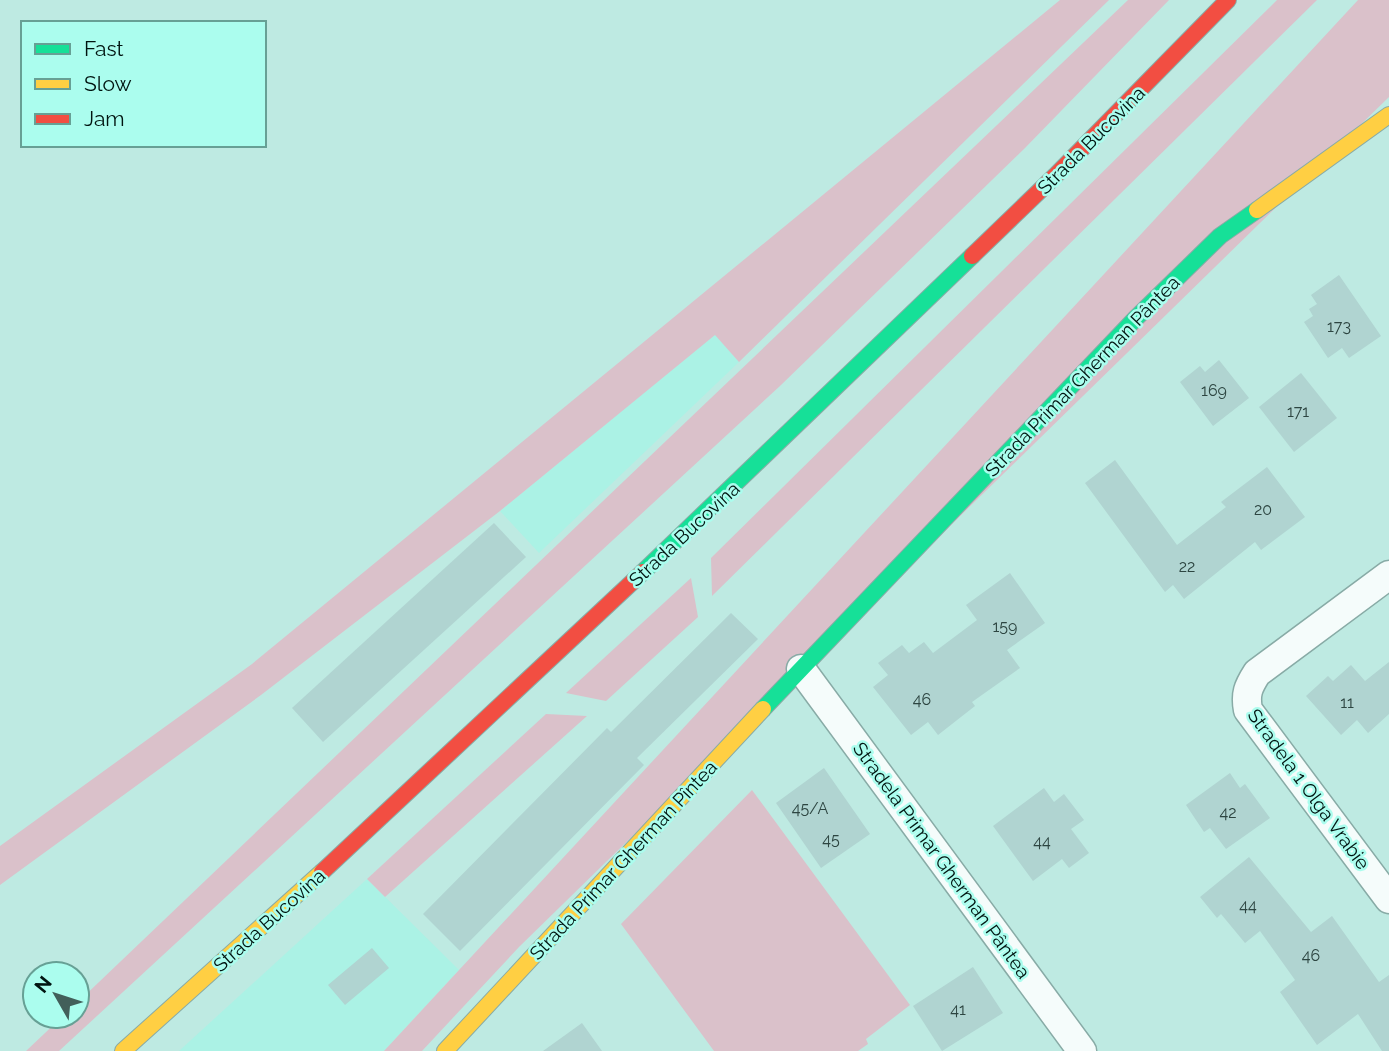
<svg xmlns="http://www.w3.org/2000/svg" width="1389" height="1051" viewBox="0 0 1389 1051" font-family="Raleway,sans-serif">
	<style>
		.built { fill: #abf2e5 }
		.green { fill: #dac1ca }
		.building { fill: #b0d4d1 }
		.lines { fill: none; stroke-linecap: round; stroke-linejoin: round }
		.street-casing { stroke: #88aba6; stroke-width: 31 }
		.fast-casing { stroke: #88aba6; stroke-width: 18 }
		.slow-casing { stroke: #88aba6; stroke-width: 18 }
		.jam-casing { stroke: #88aba6; stroke-width: 18 }
		.street { stroke: #f5fcfb; stroke-width: 28 }
		.fast { stroke: #16e098; stroke-width: 16 }
		.slow { stroke: #ffcf43; stroke-width: 16 }
		.jam { stroke: #f24e42; stroke-width: 16 }
		.labels { text-anchor: middle; stroke-width: 5; stroke-linejoin: round; paint-order: stroke }
		.number-label { font-size: 16px; fill: #2d4541 }
		.street-label { font-size: 19px; fill: #001410; stroke: #abfdee }
	</style>
	<rect width="100%" height="100%" fill="#beeae2"/>
	<!-- built -->
	<g class="built">
		<polygon points="715,334 739,362 539,553 500,511"/>
		<polygon points="367,879 459,970 384,1051 179,1051"/>
	</g>
	<!-- green -->
	<g class="green">
		<polygon points="1060,0 1109,0 739,362 715,335 500,511 261,695 0,885 0,846 252,664"/>
		<polygon points="1128,0 1169,0 1025,148 780,386 59,1051 26,1051 63,1016 77,1016 77,1003"/>
		<polygon points="1277,0 1317,0 712,596 711,558"/>
		<polygon points="1358,0 1389,0 1389,97 519,947 422,1051 384,1051"/>
		<polygon points="691,578 698,617 606,701 566,693"/>
		<polygon points="546,714 587,716 385,897 367,879"/>
		<polygon points="752,790 910,1005 866,1039 868,1044 858,1051 714,1051 621,924"/>
	</g>
	<!-- building -->
	<g class="building">
		<polygon points="1339,275 1381,336 1349,358 1342,348 1328,358 1304,322 1313,316 1309,309 1317,304 1311,295"/>
		<polygon points="1219,360 1249,398 1213,426 1180,382 1200,366 1205,372"/>
		<polygon points="1301,373 1337,418 1294,452 1259,407"/>
		<polygon points="1115,460 1177,545 1226,507 1221,502 1267,467 1305,517 1261,550 1255,542 1184,599 1173,585 1165,592 1085,483"/>
		<polygon points="494,523 526,557 323,742 292,708"/>
		<polygon points="1010,573 1045,623 1007,650 1020,668 972,702 975,706 938,735 928,722 911,735 873,687 888,675 878,663 902,645 909,653 924,642 933,653 977,620 966,605"/>
		<polygon points="731,613 758,639 637,758 644,765 460,951 423,914 607,728 611,732"/>
		<polygon points="1389,662 1389,714 1368,733 1357,720 1341,735 1306,696 1328,676 1333,681 1351,665 1365,681"/>
		<polygon points="824,768 870,834 821,868 776,803"/>
		<polygon points="1230,773 1240,788 1245,784 1270,818 1226,849 1210,828 1204,832 1186,805"/>
		<polygon points="1044,788 1054,802 1064,794 1084,820 1071,829 1089,853 1069,868 1062,859 1033,881 993,826"/>
		<polygon points="1249,857 1311,932 1332,916 1379,982 1389,975 1389,1051 1382,1051 1358,1014 1317,1045 1280,992 1295,980 1260,931 1245,943 1221,914 1217,918 1200,897"/>
		<polygon points="372,948 389,968 345,1005 328,985"/>
		<polygon points="973,967 1003,1013 942,1051 913,1006"/>
		<polygon points="582,1023 602,1051 543,1051"/>
	</g>
	<g class="lines">
		<!-- street casing -->
		<g class="street-casing">
			<g id="street">
				<path d="M1389,575L1257,673C1248,687 1245,694 1248,710L1389,899"/>
				<polyline points="801,669 1082,1051"/>
			</g>
		</g>
		<!-- fast casing -->
		<g class="fast-casing">
			<g id="fast">
				<polyline points="643,572 972,256"/>
				<polyline points="763,709 1135,319 1220,236 1257,210"/>
			</g>
		</g>
		<!-- slow casing -->
		<g class="slow-casing">
			<g id="slow">
				<polyline points="1257,210 1389,115"/>
				<polyline points="123,1051 322,872"/>
				<polyline points="445,1051 763,709"/>
			</g>
		</g>
		<!-- jam casing -->
		<g class="jam-casing">
			<g id="jam">
				<polyline points="972,256 1055,176 1228,0"/>
				<polyline points="322,872 643,572"/>
			</g>
		</g>
		<!-- street -->
		<use href="#street" class="street"/>
		<!-- fast -->
		<use href="#fast" class="fast"/>
		<!-- slow -->
		<use href="#slow" class="slow"/>
		<!-- jam -->
		<use href="#jam" class="jam"/>
	</g>
	<g class="labels">
		<!-- number labels -->
		<g class="number-label">
			<text x="1339" y="332">173</text>
			<text x="1214" y="396">169</text>
			<text x="1298" y="417">171</text>
			<text x="1263" y="515">20</text>
			<text x="1187" y="572">22</text>
			<text x="1005" y="632">159</text>
			<text x="922" y="705">46</text>
			<text x="1347" y="708">11</text>
			<text x="810" y="814">45/A</text>
			<text x="1228" y="818">42</text>
			<text x="831" y="845">45</text>
			<text x="1042" y="847">44</text>
			<text x="1248" y="911">44</text>
			<text x="1311" y="961">46</text>
			<text x="958" y="1015">41</text>
		</g>
		<!-- street labels -->
		<g class="street-label">
			<text transform="translate(1091 140) rotate(-45)" y="7">Strada Bucovina</text>
			<text transform="translate(1082 376) rotate(-46)" y="7">Strada Primar Gherman Pântea</text>
			<text transform="translate(684 534) rotate(-43)" y="7">Strada Bucovina</text>
			<text transform="translate(1309 789) rotate(54)" y="7">Stradela 1 Olga Vrabie</text>
			<text transform="translate(623 860) rotate(-47)" y="7">Strada Primar Gherman Pîntea</text>
			<text transform="translate(942 860) rotate(54)" y="7">Stradela Primar Gherman Pântea</text>
			<text transform="translate(269 920) rotate(-42)" y="7">Strada Bucovina</text>
		</g>
	</g>
	<!-- legend -->
	<rect x="21" y="21" width="245" height="126" fill="#abfdee" stroke="#67a095" stroke-width="2"/>
	<rect x="35" y="44" width="35" height="10" fill="#16e098" stroke="#67a095" stroke-width="2"/>
	<text x="84" y="56" font-size="21" fill="#001410">Fast</text>
	<rect x="35" y="79" width="35" height="10" fill="#ffcf43" stroke="#67a095" stroke-width="2"/>
	<text x="84" y="91" font-size="21" fill="#001410">Slow</text>
	<rect x="35" y="114" width="35" height="10" fill="#f24e42" stroke="#67a095" stroke-width="2"/>
	<text x="84" y="126" font-size="21" fill="#001410">Jam</text>
	<!-- north arrow -->
	<g transform="translate(56 995) rotate(309)"><circle r="33" fill="#abfdee" stroke="#67a095" stroke-width="2"/>
	<path d="M0-5L12 26L0 18L-12 26Z" fill="#425f5a"/>
	<text y="-10" font-size="19" font-weight="bold" text-anchor="middle" fill="#001410">N</text>
	</g>
</svg>
